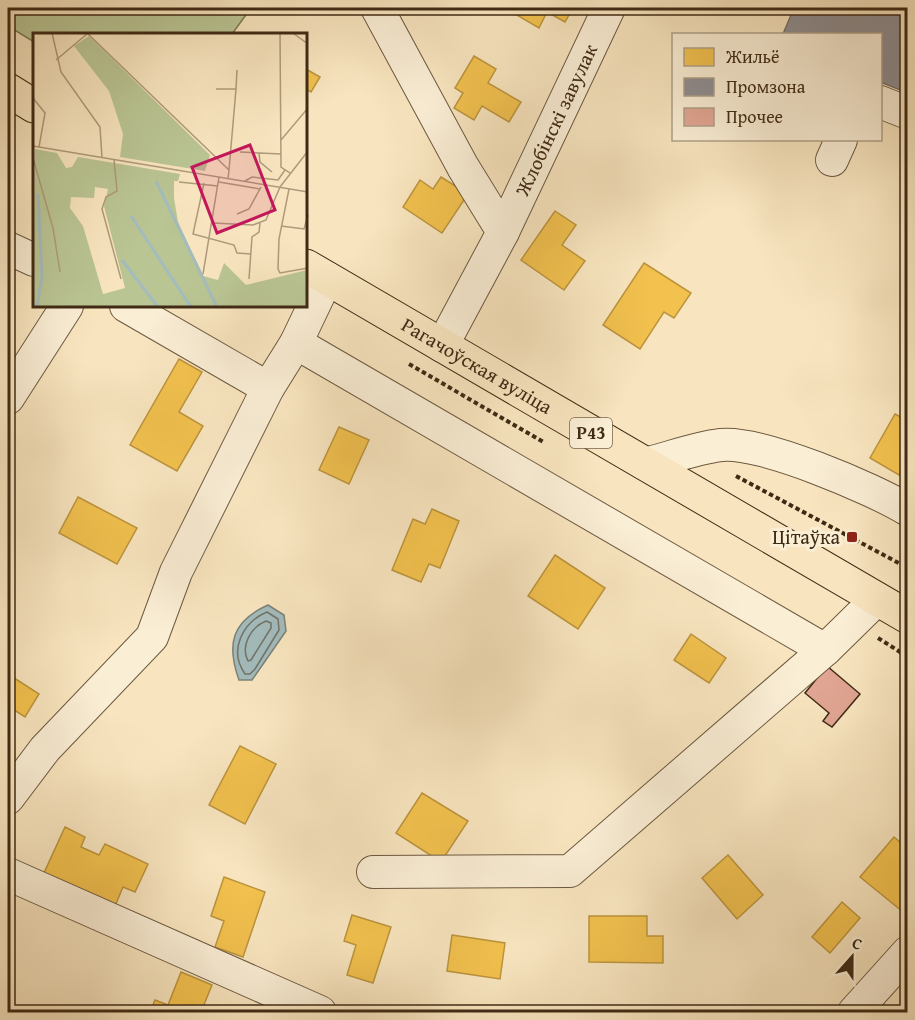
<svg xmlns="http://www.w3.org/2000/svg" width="915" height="1020" viewBox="0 0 915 1020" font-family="'Gentium Book Plus',serif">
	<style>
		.green { fill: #bac594; stroke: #7c7854; stroke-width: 1.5 }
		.water { fill: #a3bcbd; stroke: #7b827a; stroke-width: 1.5 }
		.homes { fill: #f2c14e; stroke: #bc943d; stroke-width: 1.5 }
		.industry { fill: #8d8d92; stroke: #766f6c; stroke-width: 1.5 }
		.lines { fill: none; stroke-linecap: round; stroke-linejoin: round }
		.shore { stroke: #717369; stroke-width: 1.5 }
		.building { fill: #e1a593; stroke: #3f2a15; stroke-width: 1.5 }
		.minor-casing { stroke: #6d5940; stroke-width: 34 }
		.major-casing { stroke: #3f2a15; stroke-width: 35 }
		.path { stroke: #3f2a15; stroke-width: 4; stroke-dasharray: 4.5 3; stroke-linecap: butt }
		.minor { stroke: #faeed5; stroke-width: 32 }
		.major { stroke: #f8e5bf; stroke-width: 33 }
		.poi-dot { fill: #8f2418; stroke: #faeed5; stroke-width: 2 }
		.labels { text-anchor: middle; stroke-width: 6; stroke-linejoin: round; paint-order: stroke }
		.shield { fill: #faeed5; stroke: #77654f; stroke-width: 1.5 }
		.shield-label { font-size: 18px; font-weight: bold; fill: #3f2a15 }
		.street-label { font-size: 20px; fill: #3f2a15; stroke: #faeed5 }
		.poi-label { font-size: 20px; fill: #3f2a15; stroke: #faeed5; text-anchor: end }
		.inset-river { fill: none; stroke: #a3bcbd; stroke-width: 3 }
		.inset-road { fill: none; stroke: #ae9a7b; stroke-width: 1.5 }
		.view { fill: #c2185b; fill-opacity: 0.15; stroke: #c2185b; stroke-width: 3 }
		.inset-edge { fill: none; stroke: #3f2a15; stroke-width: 3 }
	</style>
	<rect width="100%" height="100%" fill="#f8e5bf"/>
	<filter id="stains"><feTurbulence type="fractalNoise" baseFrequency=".00333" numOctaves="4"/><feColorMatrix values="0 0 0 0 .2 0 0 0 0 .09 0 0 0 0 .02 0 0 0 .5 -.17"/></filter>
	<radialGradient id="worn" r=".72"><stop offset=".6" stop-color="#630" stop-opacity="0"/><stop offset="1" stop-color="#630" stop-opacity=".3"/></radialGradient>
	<!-- green -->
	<polygon class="green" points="8,8 251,8 232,34 34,34 34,42 8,26"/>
	<!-- water -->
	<path class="water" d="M268,605L284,615L286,631L252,680H239C226,644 232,621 268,605Z"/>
	<!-- homes -->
	<g class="homes">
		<polygon points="505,8 573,8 565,22 547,12 539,28"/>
		<polygon points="474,56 496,69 488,83 521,102 509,122 482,106 474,120 454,108 463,93 455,88"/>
		<polygon points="306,69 320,77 311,92 306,89"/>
		<polygon points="441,177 468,194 442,233 403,207 420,180 433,189"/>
		<polygon points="555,211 576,225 562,245 585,261 564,290 521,260"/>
		<polygon points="644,263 691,293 674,318 664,312 640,349 603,325"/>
		<polygon points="179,359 202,372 179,412 203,426 177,471 130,445"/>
		<polygon points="895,414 908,421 908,459 899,475 870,458"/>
		<polygon points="339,427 369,440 349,484 319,470"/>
		<polygon points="78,497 137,528 117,564 59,533"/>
		<polygon points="432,509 459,521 440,568 429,564 421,582 392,570 413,519 425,524"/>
		<polygon points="555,555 605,588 578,629 528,596"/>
		<polygon points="691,634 726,658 709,683 674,660"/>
		<polygon points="8,674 39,694 25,717 8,706"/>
		<polygon points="240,746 276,764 245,824 209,805"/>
		<polygon points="422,793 468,821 441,862 396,833"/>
		<polygon points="65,827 85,837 81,847 99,855 105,844 148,864 135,892 123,887 115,906 44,873"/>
		<polygon points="894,837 908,849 908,916 860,877"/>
		<polygon points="728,855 763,895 737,919 702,878"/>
		<polygon points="224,877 265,892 243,957 215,947 224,921 211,916"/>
		<polygon points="842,902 860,918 830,953 812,937"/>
		<polygon points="352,915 391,927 373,983 347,975 356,945 344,941"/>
		<polygon points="589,916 647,916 647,936 663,936 663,963 589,962"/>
		<polygon points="452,935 505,943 500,979 447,971"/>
		<polygon points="181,972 212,985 201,1012 150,1012 155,1000 168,1005"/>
	</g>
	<!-- industry -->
	<polygon class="industry" points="794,8 908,9 908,93 880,82 880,34 783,34"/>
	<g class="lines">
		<!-- shore -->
		<g class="shore">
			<path d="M267,612L278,619L279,630L255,669L250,674H245C228,650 243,622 267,612Z"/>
			<path d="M266,621L271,623V628L251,660L248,661C240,646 251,627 266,621Z"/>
		</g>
	</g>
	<!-- building -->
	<polygon class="building" points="827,666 860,694 832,727 823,721 829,713 805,693"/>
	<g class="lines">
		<!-- minor casing -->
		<g class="minor-casing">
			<g id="minor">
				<polyline points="377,8 463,167 503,232 442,346"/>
				<polyline points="880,102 908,113"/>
				<polyline points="832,160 841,140"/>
				<path id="s1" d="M503,232L609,8"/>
				<polyline points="8,248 34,260"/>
				<polyline points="126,306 268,388"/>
				<polyline points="296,343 825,650"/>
				<polyline points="8,398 67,306"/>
				<path d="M645,464C669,458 696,448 721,445C759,440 874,489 908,510"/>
				<polyline points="8,798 45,749 152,637 176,572 268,388 296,343 327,278"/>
				<polyline points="373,872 570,871 825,650 877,599"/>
				<polyline points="8,874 320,1012"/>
				<polyline points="854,1012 908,952"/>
			</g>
		</g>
		<!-- major casing -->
		<g class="major-casing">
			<g id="major">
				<polyline points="8,90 34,106"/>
				<path id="s2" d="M306,266L908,617"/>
			</g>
		</g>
		<!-- path -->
		<g class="path">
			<polyline points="409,364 545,443"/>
			<polyline points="736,476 908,568"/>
			<polyline points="878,638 908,657"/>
		</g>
		<!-- minor -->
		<use href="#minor" class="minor"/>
		<!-- major -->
		<use href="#major" class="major"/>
	</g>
	<!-- markers -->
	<rect class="poi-dot" x="846" y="531" width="12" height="12" rx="3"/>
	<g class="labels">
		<!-- shield labels -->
		<rect class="shield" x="570" y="418" width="42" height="30" rx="4.5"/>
		<g class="shield-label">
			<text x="591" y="439">Р43</text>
		</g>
		<!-- street labels -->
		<g class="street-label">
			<text dy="7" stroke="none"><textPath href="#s1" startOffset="124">Жлобінскі завулак</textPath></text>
			<text dy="7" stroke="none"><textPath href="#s2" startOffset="198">Рагачоўская вуліца</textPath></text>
		</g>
		<!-- poi labels -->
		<g class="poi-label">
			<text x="840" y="544">Цітаўка</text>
		</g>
	</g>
	<!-- overview -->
	<g transform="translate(33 33)">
		<rect width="274" height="274" fill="#f8e5bf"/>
		<path d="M56,3L177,122L172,138L87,124L90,101L76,58L41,13ZM2,116L24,120L33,135L39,134L45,124L147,141L145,148H141V165L145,189L170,243L185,247L191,230L213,252L274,237V274H0ZM62,154L75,156L71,173L92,255L70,261L50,193L37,175L38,164L61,165Z" fill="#bac594" fill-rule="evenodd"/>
		<path class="inset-river" d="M123,148L184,274M98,183L158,274M89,227L125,274M4,274L9,244L5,161"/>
		<path class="inset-road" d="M19,0L28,39L67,94L69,125M54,0L196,137L195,146M247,0L248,134L257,140M260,0L275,11M23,27L54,1M183,56H203L196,137M203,56L204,37M0,65L12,80L6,114M248,107L275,75M0,113L275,159M207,119L248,121M226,120L227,129L239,139M0,125L20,195L27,239M81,127L84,158L73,164L69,176L88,246M212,148L219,144L245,147L252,137M146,149L185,153M186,149L227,156M171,150L160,201L201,212L204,220L218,221M247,154L275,118M256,156L246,206L245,236L247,240L275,235M204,181L216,176L228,154M180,190L220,192L233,187L247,154M248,193L271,196L275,182M170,241L186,144M216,246L219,204L226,199L227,190"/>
		<path class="view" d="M217,112L242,177L184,200L159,134Z"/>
		<rect width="274" height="274" class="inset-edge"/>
	</g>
	<!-- margin -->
	<rect width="915" height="1020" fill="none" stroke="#f8e5bf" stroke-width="30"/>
	<rect x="9" y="9" width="897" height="1002" fill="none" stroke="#3f2a15" stroke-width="3"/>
	<rect x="15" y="15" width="885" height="990" fill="none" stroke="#3f2a15" stroke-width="1.5"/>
	<!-- legend -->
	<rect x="672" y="33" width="210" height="108" fill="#faeed5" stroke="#afa088" stroke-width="1.5"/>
	<rect x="684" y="48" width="30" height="18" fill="#f2c14e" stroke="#afa088" stroke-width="1.5"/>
	<text x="726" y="63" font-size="18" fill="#3f2a15">Жильё</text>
	<rect x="684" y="78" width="30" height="18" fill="#8d8d92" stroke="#afa088" stroke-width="1.5"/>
	<text x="726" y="93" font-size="18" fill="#3f2a15">Промзона</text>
	<rect x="684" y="108" width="30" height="18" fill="#e1a593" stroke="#afa088" stroke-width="1.5"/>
	<text x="726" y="123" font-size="18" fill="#3f2a15">Прочее</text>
	<!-- north arrow -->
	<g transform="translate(852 957) rotate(21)" stroke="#faeed5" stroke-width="4.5" paint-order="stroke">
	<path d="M0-4.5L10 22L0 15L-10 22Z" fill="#3f2a15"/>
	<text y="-9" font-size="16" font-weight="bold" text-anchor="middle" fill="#3f2a15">С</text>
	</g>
	<rect width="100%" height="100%" filter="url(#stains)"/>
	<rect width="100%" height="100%" fill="url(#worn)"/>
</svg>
